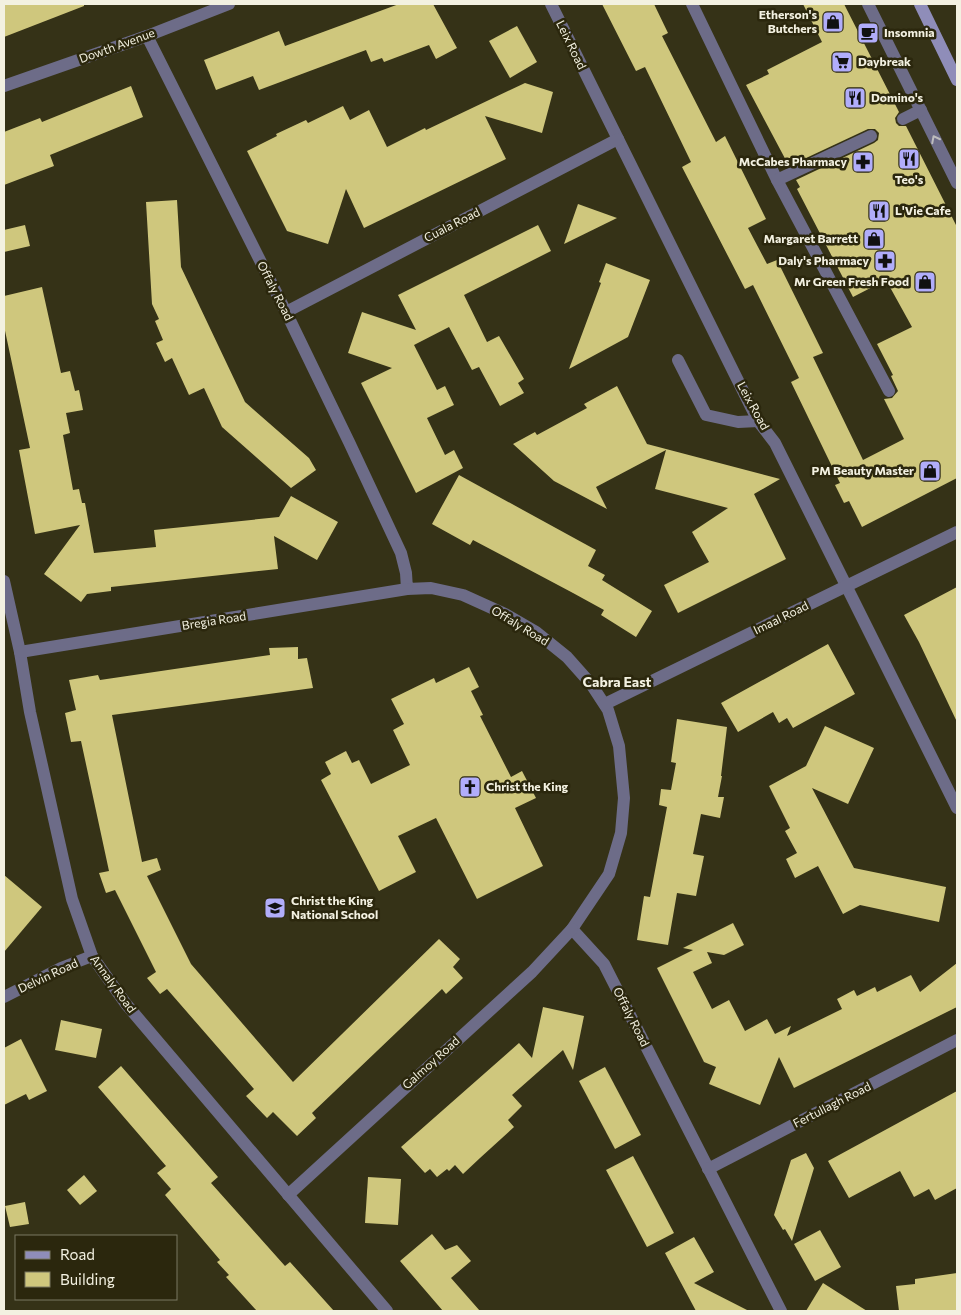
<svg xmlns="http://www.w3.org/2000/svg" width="961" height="1315" viewBox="0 0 961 1315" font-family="Commissioner,sans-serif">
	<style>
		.building { fill: #cfc77d }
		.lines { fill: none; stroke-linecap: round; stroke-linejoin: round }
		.lane { stroke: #6d6c88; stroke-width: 12 }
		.street { stroke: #6d6c88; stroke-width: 12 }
		.secondary { stroke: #8f8db9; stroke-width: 12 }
		.oneway { stroke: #bdbcbd }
		.labels { text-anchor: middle; stroke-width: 5; stroke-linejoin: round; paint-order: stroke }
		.poi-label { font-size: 12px; font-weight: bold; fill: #f3f1e1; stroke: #2b270d; text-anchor: end }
		.street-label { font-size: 12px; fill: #f3f1e1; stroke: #2b270d }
		.neighbourhood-label { font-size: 14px; font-weight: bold; fill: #f3f1e1; stroke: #2b270d }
	</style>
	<rect width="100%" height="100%" fill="#353217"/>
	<!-- building -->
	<g class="building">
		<polygon points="4,4 84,4 84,6 4,37"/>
		<polygon points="399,4 433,4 457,48 436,59 429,45 384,62 382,58 371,62 366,50 259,90 253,76 216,90 204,60 279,31 285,46"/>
		<polygon points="602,4 654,4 668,33 662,36 716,142 725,136 766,219 748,228 767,264 777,260 823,353 813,357 863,460 904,439 884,399 892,398 898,391 891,376 893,375 877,344 912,327 886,280 853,297 797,189 800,187 796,180 874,143 878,140 879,133 875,129 868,129 789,166 746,85 769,74 767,70 822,42 803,4 844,4 899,112 895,118 896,123 899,126 906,126 957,227 957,478 862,527 849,501 844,503 835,485 840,483 791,382 799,378 753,285 745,289 682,167 691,162 645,67 636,71"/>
		<polygon points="517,26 537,62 510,78 489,41"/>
		<polygon points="525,83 553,92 542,133 485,116 506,159 364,228 346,189 328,244 287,231 247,151 277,136 276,134 306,120 308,123 343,106 350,120 369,110 387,147 425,128 426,130"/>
		<polygon points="131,86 143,117 50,155 54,166 4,185 4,132 40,118 42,122"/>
		<polygon points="177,200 181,267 245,402 309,458 316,470 291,488 222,427 204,388 189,395 172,358 165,362 156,343 163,340 155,321 159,319 152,304 146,202"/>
		<polygon points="578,204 617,218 564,244"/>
		<polygon points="25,225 30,246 4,252 4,230"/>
		<polygon points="538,225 551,251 464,295 487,342 499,336 524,379 518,383 524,393 500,406 479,367 472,370 449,327 414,345 437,390 445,386 454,405 427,418 445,455 454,450 463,468 416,493 361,383 392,368 348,353 362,312 416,330 398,295"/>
		<polygon points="606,263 650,280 628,337 569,369 601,283 599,282"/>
		<polygon points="42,287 61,373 70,371 75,391 79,390 83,410 66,413 70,433 63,435 73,490 79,489 82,503 85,503 94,553 156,547 154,530 279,517 291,496 338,522 317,560 274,536 278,569 111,587 111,591 87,594 81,602 44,574 80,525 35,534 19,450 30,448 4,326 4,296"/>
		<polygon points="617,386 647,444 780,479 754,494 786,559 678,613 664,585 709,562 692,532 728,508 655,489 666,450 596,487 607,509 554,481 513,444 535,432 537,435 587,408 584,404"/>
		<polygon points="459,475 596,550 588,566 605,575 602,580 652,611 636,637 601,615 604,610 573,593 473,540 470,545 432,524"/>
		<polygon points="957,587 957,722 919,642 904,615"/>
		<polygon points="828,644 855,694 793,728 787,718 779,723 773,712 738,732 721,703"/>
		<polygon points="298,647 298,659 307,658 313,688 112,715 142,862 157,858 161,870 147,876 191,964 293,1082 439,939 460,959 453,967 463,978 446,994 442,989 312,1113 316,1118 297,1136 273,1112 267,1118 246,1096 254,1089 167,989 160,994 147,978 156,972 115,890 106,893 99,873 109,871 81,741 71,742 65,713 76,710 69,680 98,675 100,680 270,655 269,648"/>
		<polygon points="469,667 479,687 471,691 483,715 480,716 511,777 522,771 536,798 515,808 543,866 477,899 436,818 398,836 416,872 379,891 321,780 331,774 325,762 346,751 352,763 359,760 371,784 410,765 393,730 404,724 391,699 434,678 436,683"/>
		<polygon points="677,719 727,727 721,776 722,776 718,797 724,797 720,818 701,814 693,854 704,856 696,896 677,893 668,945 637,940 644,896 650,897 667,807 659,805 661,789 671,790 676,763 671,762"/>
		<polygon points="825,726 874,748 848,804 812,788 854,868 946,887 939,922 860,905 843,914 818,866 795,878 786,859 797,853 785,831 790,828 769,786 806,766"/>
		<polygon points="4,875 42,907 4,952"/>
		<polygon points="733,923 744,945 724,955 707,952 712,963 693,972 712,1009 729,1000 745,1031 767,1019 775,1034 791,1026 787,1036 842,1009 837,999 854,990 857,996 875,987 877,992 911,975 920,992 957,963 957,1007 794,1088 779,1057 760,1105 709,1084 716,1067 704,1062 657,968 693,950 683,948"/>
		<polygon points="543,1007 584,1016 573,1070 563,1050 512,1095 522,1106 508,1120 514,1127 480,1158 463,1174 455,1165 449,1171 447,1169 437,1177 430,1169 425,1173 401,1147 519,1043 532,1058"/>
		<polygon points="61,1020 102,1029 96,1058 55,1050"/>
		<polygon points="21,1039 47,1091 29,1100 26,1094 4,1105 4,1048"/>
		<polygon points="121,1066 218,1177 211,1183 285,1266 290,1262 334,1311 257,1311 226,1277 229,1275 217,1262 220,1260 165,1195 171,1189 157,1173 166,1166 98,1087"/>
		<polygon points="605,1067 641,1135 615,1149 579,1081"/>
		<polygon points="957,1091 957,1188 935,1200 929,1189 914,1197 900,1171 849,1198 828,1161"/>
		<polygon points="806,1153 814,1168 792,1241 785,1229 783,1230 774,1215 791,1160"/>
		<polygon points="633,1156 674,1233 647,1247 606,1170"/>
		<polygon points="84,1175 97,1191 80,1205 67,1190"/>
		<polygon points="368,1177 401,1179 398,1225 365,1223"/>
		<polygon points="25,1202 29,1224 10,1227 5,1206"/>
		<polygon points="820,1230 841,1267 815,1281 794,1244"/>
		<polygon points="432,1234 445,1250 457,1245 471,1261 451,1278 480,1311 443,1311 400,1261"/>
		<polygon points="694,1237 714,1272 694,1283 749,1311 696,1311 665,1253"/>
		<polygon points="957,1273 957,1311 899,1311 896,1286 915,1284 915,1279"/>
		<polygon points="823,1283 867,1311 806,1311"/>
	</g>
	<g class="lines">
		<!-- lane -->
		<g class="lane">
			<polyline points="692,4 777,180 889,391"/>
			<polyline points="868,4 957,183"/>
			<polyline points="903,119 921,110"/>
			<polyline points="777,180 871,136"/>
			<polyline points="678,360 706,415 738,422 758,421"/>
		</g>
		<!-- street -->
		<g class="street">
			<polyline points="551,4 758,421 775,443 957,808"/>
			<polyline points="147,36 286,312 349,442 401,553 406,573 407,589 431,588 463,595 505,614 536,632 567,657 591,684 608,710 619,746 624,798 621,833 609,874 572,929 604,964 781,1311"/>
			<polyline points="4,86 147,36 229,4"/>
			<polyline points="286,312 618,139"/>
			<polyline points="4,581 20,652 30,712 72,899 92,956 126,1004 387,1311"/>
			<polyline points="20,652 407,589"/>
			<polyline points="605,704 957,532"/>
			<polyline points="4,997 61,968 92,956"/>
			<polyline points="708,1169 957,1040"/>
			<polyline points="288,1195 532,972 572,929"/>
		</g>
		<!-- secondary -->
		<polyline class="secondary" points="920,4 957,80"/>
	</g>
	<!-- one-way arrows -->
	<defs><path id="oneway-chevron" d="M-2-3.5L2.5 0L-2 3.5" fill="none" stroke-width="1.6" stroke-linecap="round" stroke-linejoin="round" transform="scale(1.25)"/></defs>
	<use class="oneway" href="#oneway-chevron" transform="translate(935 139) rotate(-117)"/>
	<!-- icons -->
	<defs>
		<g id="shop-square" transform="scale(1.125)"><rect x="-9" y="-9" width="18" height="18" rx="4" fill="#b1adfa" stroke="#2b270d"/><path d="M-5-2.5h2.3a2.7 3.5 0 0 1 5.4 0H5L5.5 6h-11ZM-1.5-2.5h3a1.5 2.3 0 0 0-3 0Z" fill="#111"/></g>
		<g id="cafe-square" transform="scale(1.125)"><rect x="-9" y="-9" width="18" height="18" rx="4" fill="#b1adfa" stroke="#2b270d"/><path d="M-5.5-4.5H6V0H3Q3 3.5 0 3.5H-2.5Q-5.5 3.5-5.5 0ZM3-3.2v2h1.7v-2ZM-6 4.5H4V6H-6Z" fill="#111"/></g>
		<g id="supermarket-square" transform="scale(1.125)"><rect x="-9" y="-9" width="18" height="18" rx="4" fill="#b1adfa" stroke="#2b270d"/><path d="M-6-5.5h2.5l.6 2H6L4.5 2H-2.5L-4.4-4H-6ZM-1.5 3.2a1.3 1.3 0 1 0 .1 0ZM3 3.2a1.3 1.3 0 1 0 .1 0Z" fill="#111"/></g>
		<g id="restaurant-square" transform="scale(1.125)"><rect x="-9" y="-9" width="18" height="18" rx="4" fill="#b1adfa" stroke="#2b270d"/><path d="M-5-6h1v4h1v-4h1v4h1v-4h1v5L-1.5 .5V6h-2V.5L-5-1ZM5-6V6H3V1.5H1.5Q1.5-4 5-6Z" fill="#111"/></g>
		<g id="pharmacy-square" transform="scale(1.125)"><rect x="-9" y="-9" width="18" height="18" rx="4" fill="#b1adfa" stroke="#2b270d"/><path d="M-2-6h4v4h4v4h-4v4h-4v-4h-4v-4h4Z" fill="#111"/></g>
		<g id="church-square" transform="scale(1.125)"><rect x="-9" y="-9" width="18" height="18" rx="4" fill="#b1adfa" stroke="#2b270d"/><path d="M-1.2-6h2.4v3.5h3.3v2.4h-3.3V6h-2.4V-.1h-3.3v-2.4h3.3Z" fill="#111"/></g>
		<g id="school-square" transform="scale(1.125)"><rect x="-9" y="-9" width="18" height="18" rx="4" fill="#b1adfa" stroke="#2b270d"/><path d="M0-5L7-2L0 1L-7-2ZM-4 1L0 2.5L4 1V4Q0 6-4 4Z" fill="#111"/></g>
	</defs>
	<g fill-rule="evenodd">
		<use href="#shop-square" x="833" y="22"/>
		<use href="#cafe-square" x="868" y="33"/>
		<use href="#supermarket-square" x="842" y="62"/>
		<use href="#restaurant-square" x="855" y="98"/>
		<use href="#restaurant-square" x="909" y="159"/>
		<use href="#pharmacy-square" x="863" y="162"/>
		<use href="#restaurant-square" x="879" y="211"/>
		<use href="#shop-square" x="874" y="239"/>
		<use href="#pharmacy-square" x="885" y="261"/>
		<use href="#shop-square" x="925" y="282"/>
		<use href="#shop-square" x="930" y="471"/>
		<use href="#church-square" x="470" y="787"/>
		<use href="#school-square" x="275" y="908"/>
	</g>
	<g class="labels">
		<!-- poi labels -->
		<g class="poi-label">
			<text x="817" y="19">Etherson's<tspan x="817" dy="14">Butchers</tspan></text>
			<text x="884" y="37" text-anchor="start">Insomnia</text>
			<text x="858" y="66" text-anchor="start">Daybreak</text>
			<text x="871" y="102" text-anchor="start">Domino's</text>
			<text x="847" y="166">McCabes Pharmacy</text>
			<text x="909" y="184" text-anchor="middle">Teo's</text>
			<text x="895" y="215" text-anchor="start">L'Vie Cafe</text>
			<text x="858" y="243">Margaret Barrett</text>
			<text x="869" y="265">Daly's Pharmacy</text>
			<text x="909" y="286">Mr Green Fresh Food</text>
			<text x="914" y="475">PM Beauty Master</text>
			<text x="486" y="791" text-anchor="start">Christ the King</text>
			<text x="291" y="905" text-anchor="start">Christ the King<tspan x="291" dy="14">National School</tspan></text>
		</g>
		<!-- street labels -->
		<g class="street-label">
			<text transform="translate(571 45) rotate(64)" y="4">Leix Road</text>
			<text transform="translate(117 46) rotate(-20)" y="4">Dowth Avenue</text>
			<text transform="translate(452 225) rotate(-27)" y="4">Cuala Road</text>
			<text transform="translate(275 291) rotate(63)" y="4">Offaly Road</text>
			<text transform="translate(753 406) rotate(61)" y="4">Leix Road</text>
			<text transform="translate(781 618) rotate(-26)" y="4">Imaal Road</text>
			<text transform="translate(214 621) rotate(-9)" y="4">Bregia Road</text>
			<text transform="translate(520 626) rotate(31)" y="4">Offaly Road</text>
			<text transform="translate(48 976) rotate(-25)" y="4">Delvin Road</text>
			<text transform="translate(113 984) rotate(54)" y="4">Annaly Road</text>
			<text transform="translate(631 1017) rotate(63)" y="4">Offaly Road</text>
			<text transform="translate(431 1063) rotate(-42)" y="4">Galmoy Road</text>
			<text transform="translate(832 1105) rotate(-27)" y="4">Fertullagh Road</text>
		</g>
		<!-- neighbourhood labels -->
		<g class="neighbourhood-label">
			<text x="617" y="687">Cabra East</text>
		</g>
	</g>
	<!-- border -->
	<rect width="961" height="1315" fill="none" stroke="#f3f1e1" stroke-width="10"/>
	<!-- legend -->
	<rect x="15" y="1235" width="162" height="65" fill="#2b270d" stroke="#7b7862"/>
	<rect x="25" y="1251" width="25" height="8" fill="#8f8db9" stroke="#7b7862"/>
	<text x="60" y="1260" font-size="15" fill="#f3f1e1">Road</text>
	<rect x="25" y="1272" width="25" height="15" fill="#cfc77d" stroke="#7b7862"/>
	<text x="60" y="1285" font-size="15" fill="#f3f1e1">Building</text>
</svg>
